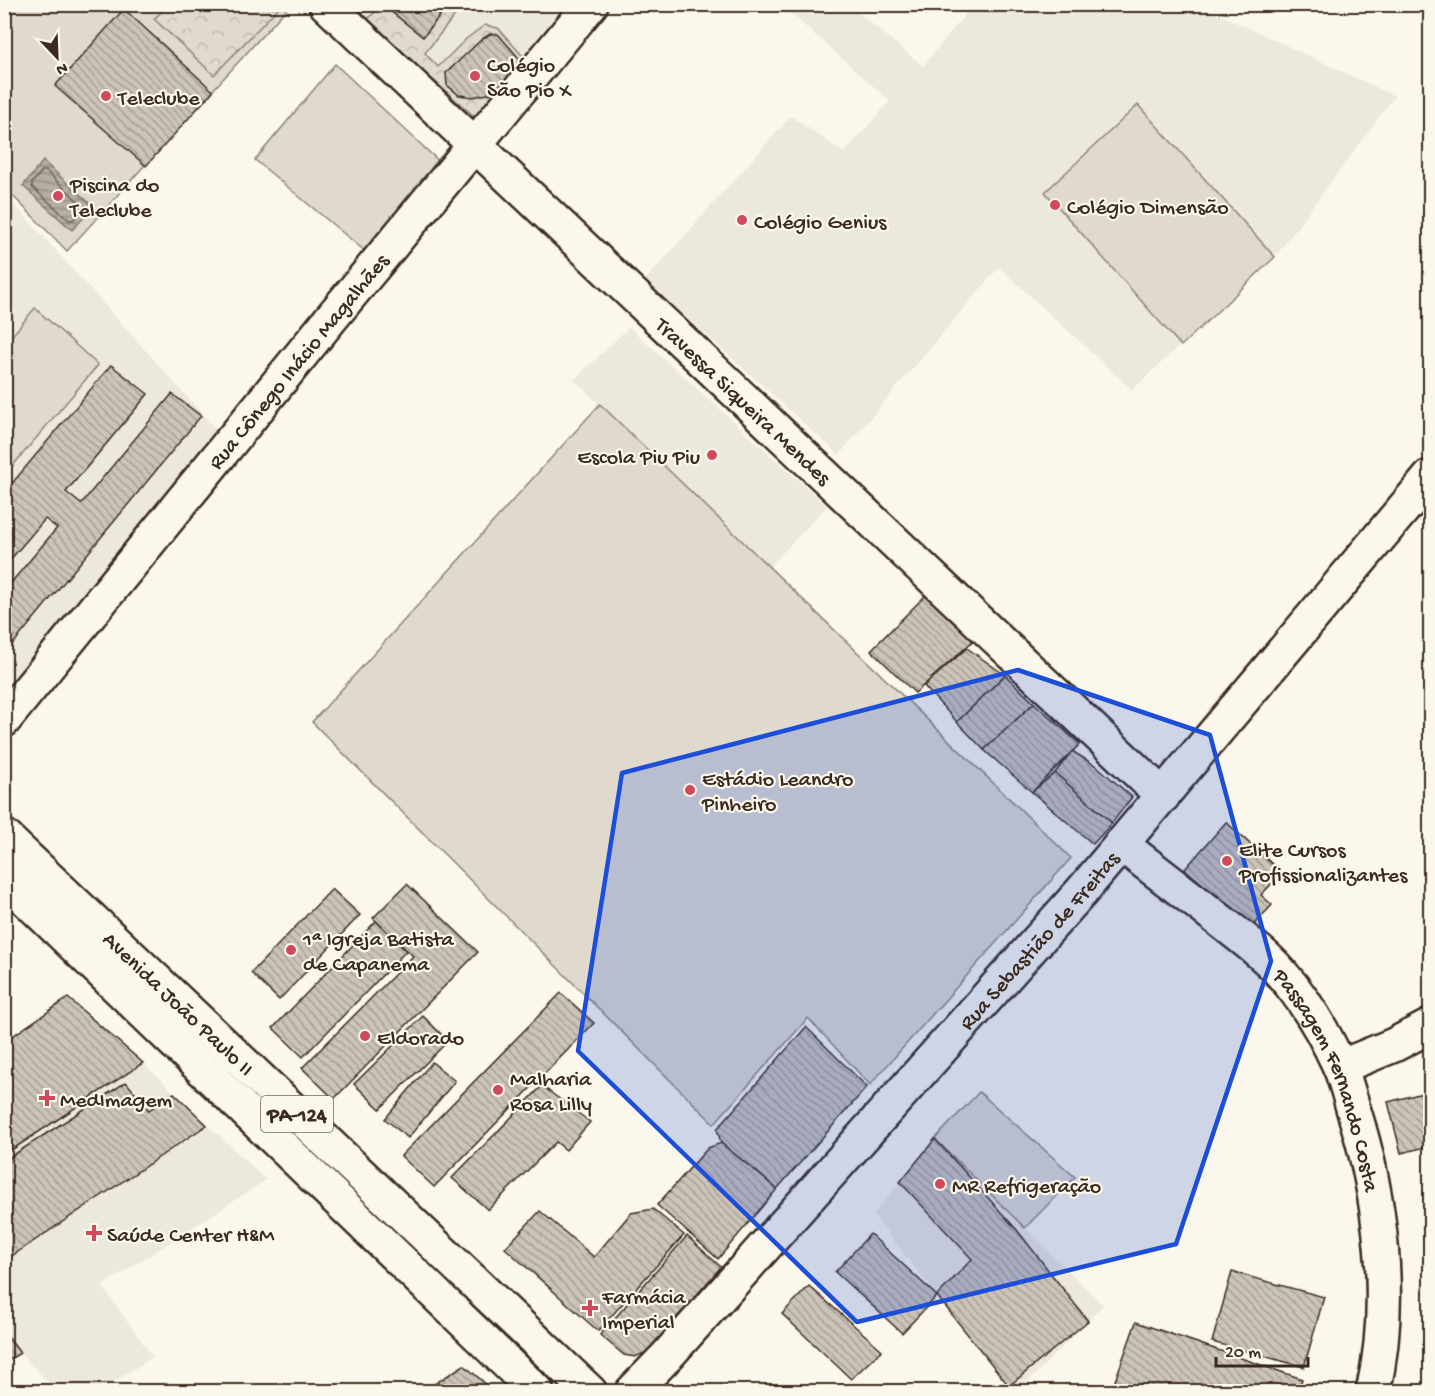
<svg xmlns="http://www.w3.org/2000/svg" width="1435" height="1396" viewBox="0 0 1435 1396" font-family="'Gochi Hand',sans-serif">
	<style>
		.built { fill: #ede8dd }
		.grass { fill: #dfd9ce; stroke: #8d8276; stroke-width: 1.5 }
		.park { fill: url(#park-crowns); stroke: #8d8276; stroke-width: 1.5 }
		.water { fill: url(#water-rules); stroke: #85796d; stroke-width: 1.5 }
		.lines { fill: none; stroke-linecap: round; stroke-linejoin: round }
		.shore { stroke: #6c5f53; stroke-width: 1.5 }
		.building { fill: url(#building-back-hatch); stroke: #3b2a1e; stroke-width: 1.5 }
		.minor-casing { stroke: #3b2a1e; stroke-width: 38 }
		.major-casing { stroke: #3b2a1e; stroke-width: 38 }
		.minor { stroke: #fbf7ec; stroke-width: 33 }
		.major { stroke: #fbf7ec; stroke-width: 33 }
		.marked { fill: #1d4ed8; fill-opacity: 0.2; stroke: #1d4ed8; stroke-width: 4.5; stroke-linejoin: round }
		.poi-dot { fill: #d1495b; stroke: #fbf7ec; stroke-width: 2 }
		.labels { text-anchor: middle; stroke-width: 4.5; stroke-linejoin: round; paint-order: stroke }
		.shield { fill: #fbf7ec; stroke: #75685c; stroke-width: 1.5 }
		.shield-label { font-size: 21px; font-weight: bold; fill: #3b2a1e }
		.poi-label { font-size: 22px; fill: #3b2a1e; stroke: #fbf7ec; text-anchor: start }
		.street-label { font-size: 22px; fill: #3b2a1e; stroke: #fbf7ec }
	</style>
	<defs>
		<pattern id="park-crowns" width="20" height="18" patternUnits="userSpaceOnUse" patternTransform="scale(1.5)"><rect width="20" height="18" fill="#dfd9ce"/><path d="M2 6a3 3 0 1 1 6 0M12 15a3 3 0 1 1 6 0" fill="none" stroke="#c0bab0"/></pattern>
		<pattern id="water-rules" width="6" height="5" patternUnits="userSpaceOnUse" patternTransform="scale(1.5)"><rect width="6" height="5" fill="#b6aea2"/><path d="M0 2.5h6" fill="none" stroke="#958e83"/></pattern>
		<pattern id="building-back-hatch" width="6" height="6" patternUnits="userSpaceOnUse" patternTransform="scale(1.5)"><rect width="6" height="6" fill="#ccc4b9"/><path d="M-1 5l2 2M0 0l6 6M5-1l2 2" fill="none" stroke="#a79f96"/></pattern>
	</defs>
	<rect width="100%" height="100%" fill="#fbf7ec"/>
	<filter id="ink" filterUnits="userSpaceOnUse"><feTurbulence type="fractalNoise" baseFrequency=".0167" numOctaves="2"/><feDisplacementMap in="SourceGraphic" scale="12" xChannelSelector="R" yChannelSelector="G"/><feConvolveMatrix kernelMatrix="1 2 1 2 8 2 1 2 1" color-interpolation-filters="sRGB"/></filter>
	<g filter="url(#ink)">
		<!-- built -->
		<g class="built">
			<polygon points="349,5 587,5 481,131"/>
			<polygon points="781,5 849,5 923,66 973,5 1199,5 1395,96 1275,257 1132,390 999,267 839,455 692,322 640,286 791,116 844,153 890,101"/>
			<polygon points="4,193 226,440 4,716"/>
			<polygon points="629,327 827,506 769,567 574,380"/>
			<polygon points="143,1063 266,1180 102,1286 153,1357 99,1391 57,1391 20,1353 5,1332 4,1155"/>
			<polygon points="935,1139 1103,1305 1019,1391 1013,1391 873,1215"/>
		</g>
		<!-- grass -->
		<g class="grass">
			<polygon points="4,5 290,5 67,251 5,188"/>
			<polygon points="335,64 444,166 372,257 255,160"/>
			<polygon points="1138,105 1275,257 1181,346 1045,192"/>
			<polygon points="35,308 98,365 5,475 5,344"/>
			<polygon points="600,404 1071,858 870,1085 808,1018 714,1124 312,722"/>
			<polygon points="979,1092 1075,1177 1025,1228 935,1139"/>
		</g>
		<!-- park -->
		<g class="park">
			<polygon points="281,5 214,75 154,19 168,5"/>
			<polygon points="382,5 423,37 449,5 463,5 425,53 438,67 466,39 485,25 498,28 529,63 485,117 474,116 366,21"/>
		</g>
		<!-- water -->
		<polygon class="water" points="43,161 94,207 72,230 23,186"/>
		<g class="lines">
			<!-- shore -->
			<polygon class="shore" points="42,171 46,171 83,206 83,209 73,220 69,220 32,187 32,183"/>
		</g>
		<!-- building -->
		<g class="building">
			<polygon points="382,4 449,4 423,37"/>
			<polygon points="124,9 213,91 146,166 55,86"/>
			<polygon points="490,34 498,34 524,64 505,85 492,93 473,97 459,95 447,85 446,73 482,39"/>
			<polygon points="111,365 148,394 66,492 81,504 172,394 201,416 4,655 4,591 57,528 45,519 4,567 4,493"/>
			<polygon points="926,595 973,641 915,693 871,650"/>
			<polygon points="967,648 1005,675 957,722 924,686"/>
			<polygon points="1005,675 1034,703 984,750 957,722"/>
			<polygon points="1034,703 1080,744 1032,792 984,750"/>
			<polygon points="1072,751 1098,767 1132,797 1112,823 1055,773"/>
			<polygon points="1055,773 1112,823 1093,844 1032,792"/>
			<polygon points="1226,822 1282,873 1261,895 1272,905 1251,928 1185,869"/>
			<polygon points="407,884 478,952 334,1099 302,1068 413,956 373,918"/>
			<polygon points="332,889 360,915 279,1000 251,973"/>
			<polygon points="376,921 406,951 303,1057 273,1028"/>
			<polygon points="561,993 594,1023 434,1187 401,1156"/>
			<polygon points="68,998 143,1063 4,1155 4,1042"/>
			<polygon points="423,1016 448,1041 380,1109 354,1084"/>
			<polygon points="806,1027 867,1087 777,1189 721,1143 717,1129"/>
			<polygon points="432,1062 455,1081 408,1138 385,1119"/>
			<polygon points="126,1082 149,1110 174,1093 207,1125 4,1261 4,1161"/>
			<polygon points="542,1086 590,1122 566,1150 556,1142 488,1210 452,1178"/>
			<polygon points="1430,1091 1430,1146 1401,1153 1388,1102"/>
			<polygon points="935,1139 1017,1230 1088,1321 1009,1386 937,1296 972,1259 900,1182"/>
			<polygon points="721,1143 777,1189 718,1259 657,1205 708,1148"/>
			<polygon points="653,1209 684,1235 598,1331 505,1248 540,1211 594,1257 631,1213"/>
			<polygon points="870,1234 937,1296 902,1333 835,1272"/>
			<polygon points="687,1236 721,1267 647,1352 635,1357 624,1355 600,1335"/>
			<polygon points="1232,1272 1324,1297 1304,1367 1212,1342"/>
			<polygon points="809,1286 882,1350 851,1379 782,1314"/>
			<polygon points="1136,1322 1302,1379 1299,1389 1306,1392 1111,1392"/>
			<polygon points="4,1332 20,1353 4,1363"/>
			<polygon points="464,1365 495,1392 422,1392"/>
			<polygon points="724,1384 733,1392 717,1392"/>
		</g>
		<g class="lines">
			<!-- minor casing -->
			<g class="minor-casing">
				<g id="minor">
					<path id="s1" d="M326,4L1163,796"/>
					<path id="s2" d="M4,720L332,317L591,4"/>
					<path id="s3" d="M1121,844C1155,870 1188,896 1222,922C1242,938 1265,954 1281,973C1305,1000 1324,1032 1339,1065C1345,1078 1349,1094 1353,1108C1381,1196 1394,1301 1373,1392"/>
					<polyline points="1340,1067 1394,1045 1430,1026"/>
					<path id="s4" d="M632,1392L666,1357L1082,891L1430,477"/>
				</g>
			</g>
			<!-- major casing -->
			<g class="major-casing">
				<g id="major">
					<path id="s5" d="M4,836L590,1392"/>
					<polyline points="4,878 537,1392"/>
				</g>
			</g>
			<!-- minor -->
			<use href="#minor" class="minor"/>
			<!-- major -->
			<use href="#major" class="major"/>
		</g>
	</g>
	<!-- marked area -->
	<path class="marked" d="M1018,670L1210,735L1271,961L1176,1244L857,1322L578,1051L622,773Z"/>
	<!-- markers -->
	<g class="poi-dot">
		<circle cx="475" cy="76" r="6"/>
		<circle cx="106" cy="96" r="6"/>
		<circle cx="58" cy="196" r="6"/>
		<circle cx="1055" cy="205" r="6"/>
		<circle cx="742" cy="220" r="6"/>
		<circle cx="712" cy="455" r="6"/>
		<circle cx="690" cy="790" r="6"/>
		<circle cx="1227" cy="861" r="6"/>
		<circle cx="291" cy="950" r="6"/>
		<circle cx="365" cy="1036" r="6"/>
		<circle cx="498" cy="1090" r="6"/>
		<path d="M44 1089h6v6h6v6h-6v6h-6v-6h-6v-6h6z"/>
		<circle cx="940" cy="1184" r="6"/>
		<path d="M91 1224h6v6h6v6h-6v6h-6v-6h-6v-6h6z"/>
		<path d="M587 1299h6v6h6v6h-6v6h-6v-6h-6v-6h6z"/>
	</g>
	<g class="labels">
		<!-- shield labels -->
		<rect class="shield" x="261" y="1096" width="72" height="36" rx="4.5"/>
		<g class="shield-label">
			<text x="297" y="1121">PA-124</text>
		</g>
		<!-- poi labels -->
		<g class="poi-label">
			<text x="487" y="71">Colégio<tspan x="487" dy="25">São Pio X</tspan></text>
			<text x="118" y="104">Teleclube</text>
			<text x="70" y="191">Piscina do<tspan x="70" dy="25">Teleclube</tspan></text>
			<text x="1067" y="213">Colégio Dimensão</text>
			<text x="754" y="228">Colégio Genius</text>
			<text x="700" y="463" text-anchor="end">Escola Piu Piu</text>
			<text x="702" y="785">Estádio Leandro<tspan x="702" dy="25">Pinheiro</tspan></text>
			<text x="1239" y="856">Elite Cursos<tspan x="1239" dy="25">Profissionalizantes</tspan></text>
			<text x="303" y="945">1ª Igreja Batista<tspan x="303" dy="25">de Capanema</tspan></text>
			<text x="377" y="1044">Eldorado</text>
			<text x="510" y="1085">Malharia<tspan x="510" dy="25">Rosa Lilly</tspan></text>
			<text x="60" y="1106">MedImagem</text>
			<text x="952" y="1192">MR Refrigeração</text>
			<text x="107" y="1241">Saúde Center H&amp;M</text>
			<text x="602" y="1303">Farmácia<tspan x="602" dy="25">Imperial</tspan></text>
		</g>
		<!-- street labels -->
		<g class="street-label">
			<text dy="8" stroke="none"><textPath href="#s2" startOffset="464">Rua Cônego Inácio Magalhães</textPath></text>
			<text dy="8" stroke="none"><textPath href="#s1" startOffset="576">Travessa Siqueira Mendes</textPath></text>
			<text dy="8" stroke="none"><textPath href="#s4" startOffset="608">Rua Sebastião de Freitas</textPath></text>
			<text dy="8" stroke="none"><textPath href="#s5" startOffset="242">Avenida João Paulo II</textPath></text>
			<text dy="8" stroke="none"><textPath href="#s3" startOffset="324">Passagem Fernando Costa</textPath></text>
		</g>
	</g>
	<!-- margin -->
	<rect width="1435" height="1396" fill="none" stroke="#fbf7ec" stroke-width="24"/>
	<rect x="12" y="12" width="1411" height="1372" fill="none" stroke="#3b2a1e" stroke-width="2" filter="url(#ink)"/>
	<!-- north arrow -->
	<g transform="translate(57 57) rotate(157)" stroke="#fbf7ec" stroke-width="4.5" paint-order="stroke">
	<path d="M0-4.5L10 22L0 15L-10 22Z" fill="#3b2a1e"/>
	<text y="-9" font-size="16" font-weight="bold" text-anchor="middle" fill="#3b2a1e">N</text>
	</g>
	<!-- scale -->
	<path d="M1216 1357v9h92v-9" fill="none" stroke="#3b2a1e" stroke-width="3"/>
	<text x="1225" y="1357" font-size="18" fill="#3b2a1e" stroke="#fbf7ec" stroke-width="4.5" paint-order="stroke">20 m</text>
</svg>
